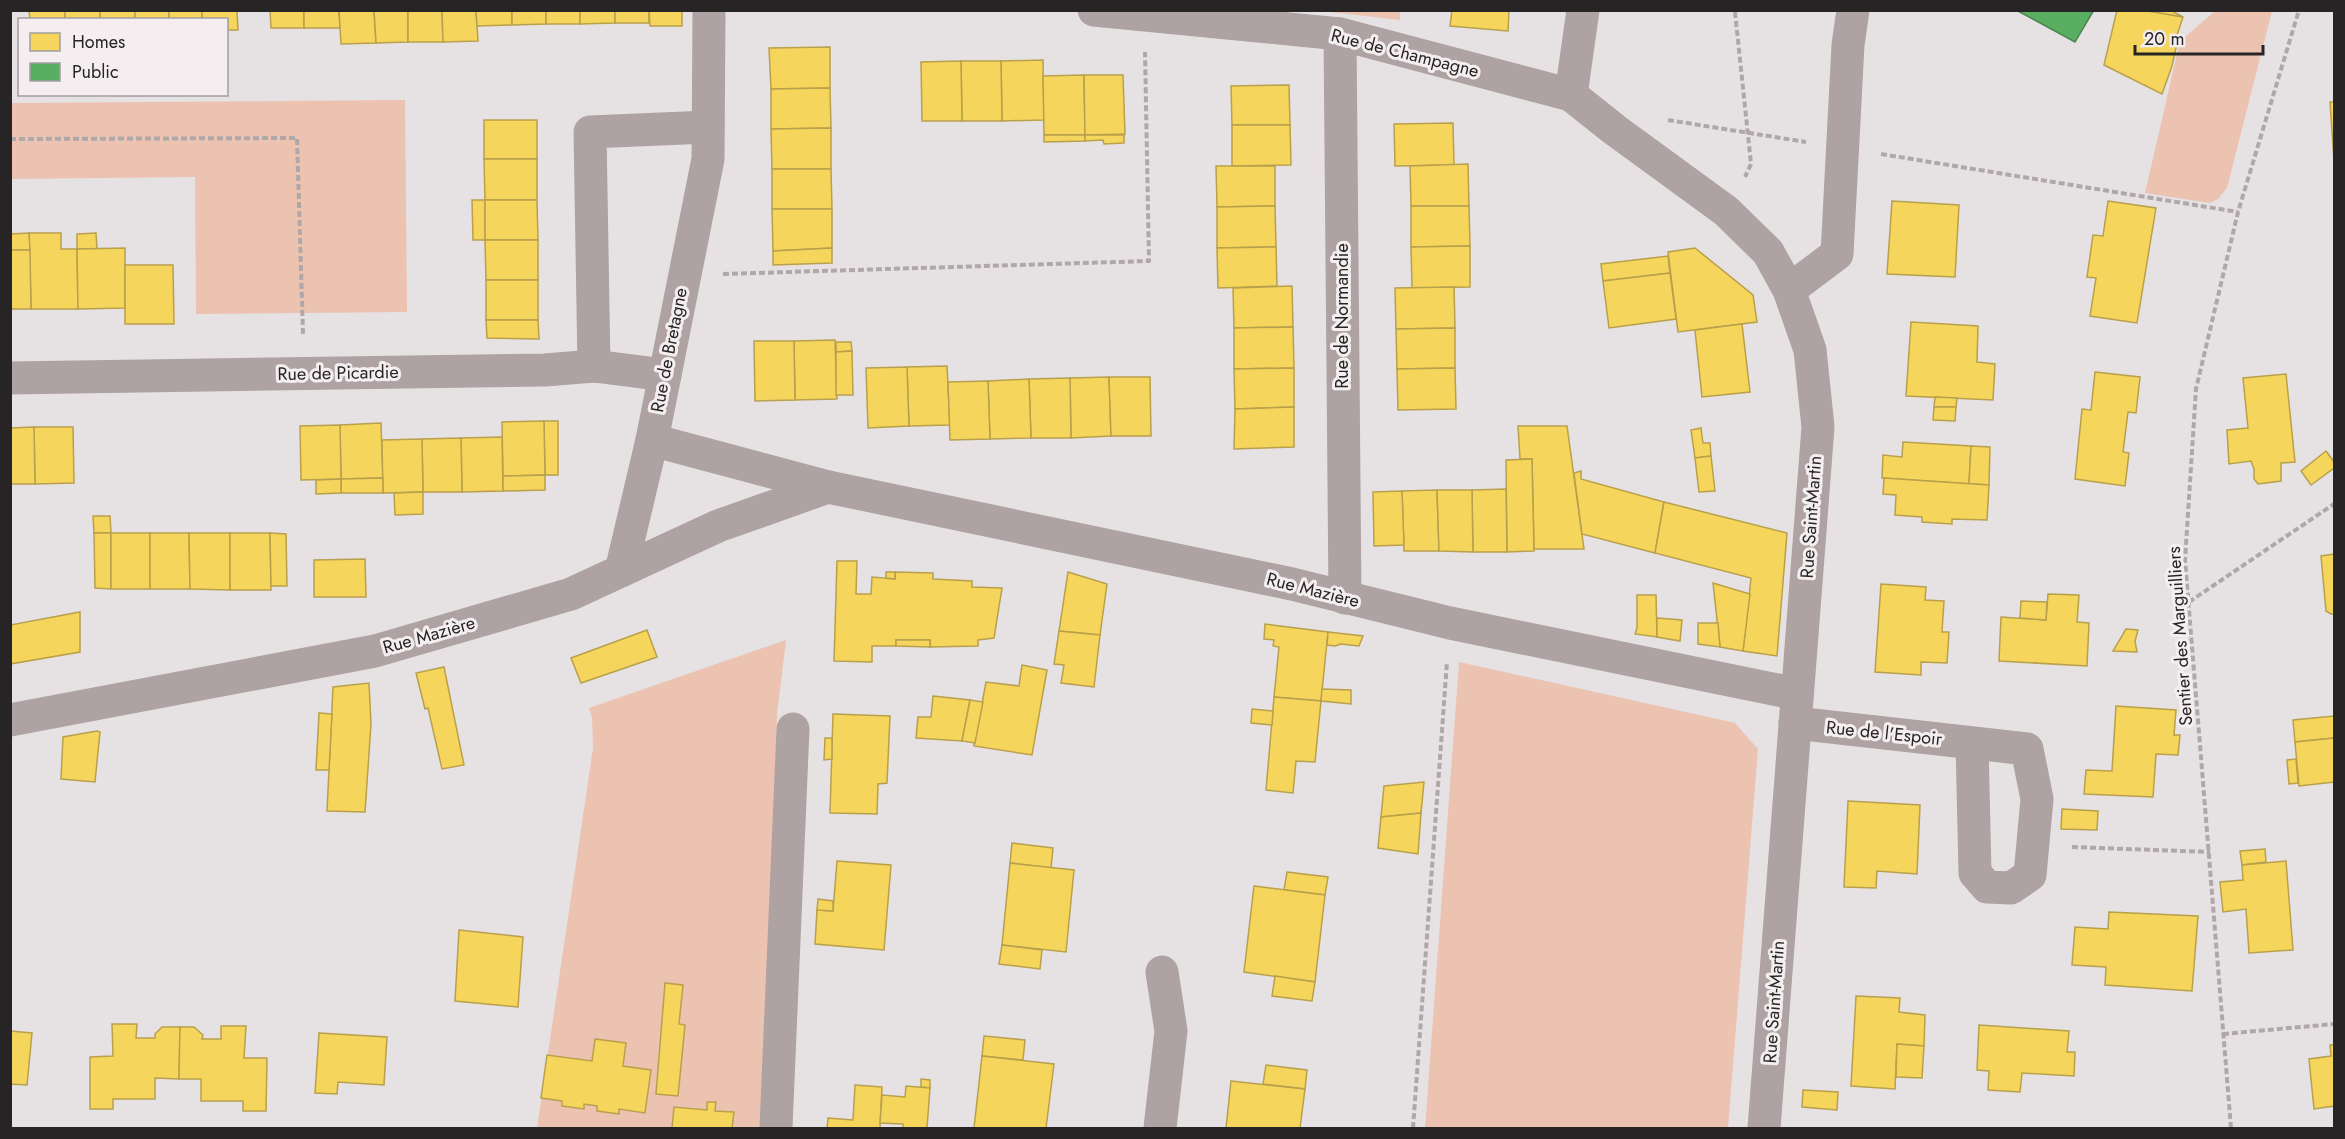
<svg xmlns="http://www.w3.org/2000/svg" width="2345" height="1139" viewBox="0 0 2345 1139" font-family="Jost,sans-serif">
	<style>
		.green { fill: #ecc2b1 }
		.homes { fill: #f6d55c; stroke: #b8a04c; stroke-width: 1.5 }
		.public { fill: #5aae61; stroke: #4a854f; stroke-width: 1.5 }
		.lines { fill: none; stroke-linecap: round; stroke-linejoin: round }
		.path { stroke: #afa7a8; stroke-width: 4; stroke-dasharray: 6 3; stroke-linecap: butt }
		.minor { stroke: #aea2a3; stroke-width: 33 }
		.labels { text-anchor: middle; stroke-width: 6; stroke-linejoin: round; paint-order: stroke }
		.street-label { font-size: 18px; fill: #262425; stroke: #f4eef1 }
	</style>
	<rect width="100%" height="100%" fill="#e6e2e4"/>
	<!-- green -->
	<g class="green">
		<polygon points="1322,11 1400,11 1400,20"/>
		<polygon points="2215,11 2272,11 2227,188 2218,199 2210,203 2145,193 2180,41"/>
		<polygon points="405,100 407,312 196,314 195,177 11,179 11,103"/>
		<polygon points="786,640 777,714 765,1128 537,1128 593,748 592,717 589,708"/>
		<polygon points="1459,662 1735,723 1758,749 1728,1128 1425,1128"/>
	</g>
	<!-- homes -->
	<g class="homes">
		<polygon points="29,10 65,10 65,20 30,20"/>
		<rect x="65" y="10" width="35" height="10"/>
		<rect x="100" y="10" width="35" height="10"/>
		<rect x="135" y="10" width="34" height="10"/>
		<rect x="169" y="10" width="33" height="10"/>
		<polygon points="202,10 237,10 238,30 226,30 226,20 202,20"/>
		<polygon points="270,10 304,10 304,28 271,28"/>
		<polygon points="304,10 339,10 340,28 304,28"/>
		<polygon points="339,10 374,10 376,43 341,44"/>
		<polygon points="374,10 408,10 408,42 376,43"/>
		<polygon points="408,10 442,10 443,42 408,42"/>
		<polygon points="442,10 476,10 478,41 443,42"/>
		<polygon points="476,10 512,10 512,25 477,26"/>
		<polygon points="512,10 546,10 546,24 512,25"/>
		<rect x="546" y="10" width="34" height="14"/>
		<polygon points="580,10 615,10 615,23 580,24"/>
		<rect x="615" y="10" width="34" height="13"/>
		<polygon points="649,10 682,10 682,26 650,26"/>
		<polygon points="1452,10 1509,10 1508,31 1450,26"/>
		<polygon points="2117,10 2148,10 2183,17 2177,35 2181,36 2178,39 2172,66 2162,94 2104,65"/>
		<polygon points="2170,10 2183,17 2148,11 2148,10"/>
		<polygon points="830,47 830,88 771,89 769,48"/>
		<polygon points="1043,60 1044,120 1002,121 1001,61"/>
		<polygon points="961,61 1001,61 1002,121 962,121"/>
		<polygon points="961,61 962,121 922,121 921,62"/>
		<polygon points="1084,75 1085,135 1044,135 1043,76"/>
		<polygon points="1084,75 1123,75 1125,134 1085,135"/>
		<polygon points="1289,85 1290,125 1232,125 1231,86"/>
		<polygon points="830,88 831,128 771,129 771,89"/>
		<polygon points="2330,102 2334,102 2334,161"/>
		<rect x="484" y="120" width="53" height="39"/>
		<polygon points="1453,123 1454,165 1395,166 1394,124"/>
		<polygon points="1232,125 1290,125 1291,165 1232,166"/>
		<polygon points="831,128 831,169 772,169 771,129"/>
		<polygon points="1044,135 1085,135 1085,141 1044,142"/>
		<polygon points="1085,135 1124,135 1124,143 1104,144 1103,140 1085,141"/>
		<polygon points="484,159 537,159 537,200 485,200"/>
		<polygon points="1468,164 1469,206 1411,206 1410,166"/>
		<polygon points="1216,166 1275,166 1275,206 1217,207"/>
		<polygon points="772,169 831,169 832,209 772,209"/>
		<polygon points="472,200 485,200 485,240 473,240"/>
		<polygon points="485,200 537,200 538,240 485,240"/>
		<polygon points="1892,201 1959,205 1955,277 1887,274"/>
		<polygon points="2108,201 2156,208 2137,323 2090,316 2096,278 2087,277 2093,235 2103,236"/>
		<polygon points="1275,206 1276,247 1217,248 1217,207"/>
		<polygon points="1411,206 1469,206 1470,246 1411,247"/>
		<polygon points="772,209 832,209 832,248 773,251"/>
		<polygon points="29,233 61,233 61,249 77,249 78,309 31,309"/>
		<polygon points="29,233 30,250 10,250 10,234"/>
		<polygon points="96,233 97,249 77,249 77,234"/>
		<polygon points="485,240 538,240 538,280 486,280"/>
		<polygon points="1470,246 1470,287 1412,288 1411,247"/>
		<polygon points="1276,247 1277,286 1218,288 1217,248"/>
		<polygon points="125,248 125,308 78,309 77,249"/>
		<polygon points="832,248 832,263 773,265 773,251"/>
		<polygon points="1695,248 1753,295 1757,322 1678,332 1668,252"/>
		<polygon points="10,250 30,250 31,309 10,309"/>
		<polygon points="1668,256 1670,273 1603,281 1601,264"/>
		<polygon points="125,265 173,265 174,324 125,324"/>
		<polygon points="1670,273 1676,319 1609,328 1603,281"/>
		<rect x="486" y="280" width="52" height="40"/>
		<polygon points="1292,286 1293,327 1234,328 1233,288"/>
		<polygon points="1454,287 1455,328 1396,329 1395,288"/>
		<polygon points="486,320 538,320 539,339 487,338"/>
		<polygon points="1911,322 1978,326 1977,362 1995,364 1993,400 1906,396"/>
		<polygon points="1742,324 1750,392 1702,397 1695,330"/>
		<polygon points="1293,327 1294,368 1234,369 1234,328"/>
		<polygon points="1455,328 1455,368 1397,369 1396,329"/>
		<polygon points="835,340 837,399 795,400 794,341"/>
		<polygon points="754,341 794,341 795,400 755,401"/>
		<polygon points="836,342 851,342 852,351 836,352"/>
		<polygon points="852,351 853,395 836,395 836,352"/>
		<polygon points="947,366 950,425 909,426 907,367"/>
		<polygon points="907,367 909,426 868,428 866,368"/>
		<polygon points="1294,368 1294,407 1235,409 1234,369"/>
		<polygon points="1455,368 1456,409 1398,410 1397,369"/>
		<polygon points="2095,372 2140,377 2136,413 2128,412 2123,452 2129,453 2125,486 2075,479 2082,409 2091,410"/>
		<polygon points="2286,374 2295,462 2281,463 2281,481 2258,484 2254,479 2254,469 2251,461 2229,464 2227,430 2248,428 2243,378"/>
		<polygon points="1109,377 1111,436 1071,438 1070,378"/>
		<polygon points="1109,377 1150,377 1151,436 1111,436"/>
		<polygon points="1070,378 1071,438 1031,438 1029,379"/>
		<polygon points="1029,379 1031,438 990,439 988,381"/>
		<polygon points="988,381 990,439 950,440 948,382"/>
		<polygon points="1935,397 1957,398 1956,407 1934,407"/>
		<polygon points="1294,407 1294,447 1234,449 1235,409"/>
		<polygon points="1934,407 1956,407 1955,421 1933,420"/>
		<polygon points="544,421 558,421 558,475 545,475"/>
		<polygon points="544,421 545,475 503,476 502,422"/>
		<polygon points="381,423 383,478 341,479 340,425"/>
		<polygon points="340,425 341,479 301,480 300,426"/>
		<polygon points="1518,426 1567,426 1584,549 1534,549 1532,459 1520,459"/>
		<polygon points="34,427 73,427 74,483 35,484"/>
		<polygon points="34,427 35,484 10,484 10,428"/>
		<polygon points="1701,428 1703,443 1710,443 1711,456 1695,458 1691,430"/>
		<polygon points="502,437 503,491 462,492 461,438"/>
		<polygon points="461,438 462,492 423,492 422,439"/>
		<polygon points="422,439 423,492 383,493 382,440"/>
		<polygon points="1903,442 1971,446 1969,484 1882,478 1883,455 1902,457"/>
		<polygon points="1971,446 1990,447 1989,485 1969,484"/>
		<polygon points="2326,451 2334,462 2334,468 2311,485 2301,471"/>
		<polygon points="1711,456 1715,491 1699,492 1695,458"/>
		<polygon points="1532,459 1534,551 1507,552 1506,460"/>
		<polygon points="1581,471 1581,479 1664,502 1655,553 1582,534 1574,473"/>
		<polygon points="545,475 545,490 503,491 503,476"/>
		<polygon points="383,478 383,493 341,493 341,479"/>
		<polygon points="1884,478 1989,485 1987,520 1952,519 1952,524 1922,522 1922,517 1895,515 1896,495 1883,494"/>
		<polygon points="341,479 341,493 316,494 316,480"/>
		<polygon points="1506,489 1507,552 1473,552 1472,490"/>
		<polygon points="1437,490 1439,551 1404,551 1402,491"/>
		<polygon points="1437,490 1472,490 1473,552 1439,551"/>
		<polygon points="1402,491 1404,545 1374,546 1373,492"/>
		<polygon points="423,492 423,514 395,515 394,493"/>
		<polygon points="1664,502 1787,533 1777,656 1743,651 1751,578 1655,553"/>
		<polygon points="93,516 110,516 111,533 94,533"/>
		<polygon points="94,533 111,533 111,589 95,588"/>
		<rect x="111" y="533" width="39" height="56"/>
		<polygon points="150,533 189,533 190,589 150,589"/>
		<polygon points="189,533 230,533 230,590 190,589"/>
		<polygon points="230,533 270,533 271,590 230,590"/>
		<polygon points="270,533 286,534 287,586 271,586"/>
		<polygon points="2334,554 2334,614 2331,614 2326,611 2321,556"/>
		<polygon points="365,559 366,597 314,597 314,560"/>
		<polygon points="837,561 857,561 856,594 871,594 872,577 895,579 895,572 933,573 933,579 972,581 972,587 1002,588 994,638 978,640 978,646 930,647 930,640 896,640 896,646 872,646 872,662 834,661"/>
		<polygon points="886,572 895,572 895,579 886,578"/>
		<polygon points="1068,572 1107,584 1100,635 1059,631"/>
		<polygon points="1713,583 1750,594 1743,651 1720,647"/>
		<polygon points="1881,584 1926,587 1925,600 1944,601 1942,632 1949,632 1947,663 1921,662 1921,675 1875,672"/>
		<polygon points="2048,594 2079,595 2077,622 2089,623 2087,666 1999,661 2001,617 2046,620"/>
		<polygon points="1637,595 1656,595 1657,637 1635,634 1637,628"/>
		<polygon points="2021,601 2047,602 2046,620 2020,618"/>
		<polygon points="80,612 80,652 10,664 10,625"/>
		<polygon points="1657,618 1682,620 1680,641 1657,637"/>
		<polygon points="1698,623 1718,623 1720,647 1698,644"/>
		<polygon points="1265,624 1328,632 1321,701 1274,697 1279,647 1273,646 1274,640 1264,639"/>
		<polygon points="2126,629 2138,630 2135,641 2137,652 2113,651"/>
		<polygon points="647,630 657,657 581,683 571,658"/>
		<polygon points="1059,631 1100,635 1094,687 1061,683 1064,665 1054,664"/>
		<polygon points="1328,632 1363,636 1359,646 1341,644 1335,646 1327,645"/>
		<polygon points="896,640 930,640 930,647 896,646"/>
		<polygon points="1022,665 1047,670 1032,755 974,746 986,682 1019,686"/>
		<polygon points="444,667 464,765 442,769 428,708 425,709 416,673"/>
		<polygon points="369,683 371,724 365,812 327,811 333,687"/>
		<polygon points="1322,689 1351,690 1351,704 1321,701"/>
		<polygon points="933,696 970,700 962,741 916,738 918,717 931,717"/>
		<polygon points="1274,697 1321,701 1315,762 1296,761 1293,793 1266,790"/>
		<polygon points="970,700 983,702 975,743 962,741"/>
		<polygon points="2116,706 2176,710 2174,735 2180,735 2178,755 2156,754 2153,797 2084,794 2086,770 2112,771"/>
		<polygon points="1252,709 1273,711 1272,725 1251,723"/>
		<polygon points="319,713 332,714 329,770 316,770"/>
		<polygon points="833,714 890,716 887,783 878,784 877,814 830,813"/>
		<polygon points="2334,716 2334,738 2295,742 2293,720"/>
		<polygon points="97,731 100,732 95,782 61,779 63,737"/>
		<polygon points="825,738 832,738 832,759 824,760"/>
		<polygon points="2334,738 2334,782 2299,786 2295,742"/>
		<polygon points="2296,759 2298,783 2289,784 2287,760"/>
		<polygon points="1424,782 1421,813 1381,817 1384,786"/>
		<polygon points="1848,801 1920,805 1917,874 1877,871 1876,888 1844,887"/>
		<polygon points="2062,809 2098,811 2097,830 2061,829"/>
		<polygon points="1421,813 1418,854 1378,848 1381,817"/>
		<polygon points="1012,843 1053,848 1051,868 1010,863"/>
		<polygon points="2265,849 2266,862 2242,865 2240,851"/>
		<polygon points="837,861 891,865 884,950 815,944 817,910 833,911"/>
		<polygon points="2286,861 2293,950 2249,953 2246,909 2223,912 2220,882 2243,880 2242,865"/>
		<polygon points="1010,863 1074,870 1066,952 1002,945"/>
		<polygon points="1287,872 1328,877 1325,895 1284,890"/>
		<polygon points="1254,886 1325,895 1315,982 1244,972"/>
		<polygon points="818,899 833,901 833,911 817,910"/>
		<polygon points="2109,912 2198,916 2192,991 2105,985 2106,967 2072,965 2075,927 2108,929"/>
		<polygon points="459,930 523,937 518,1007 455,1001"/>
		<polygon points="1002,945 1042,950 1040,969 999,964"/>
		<polygon points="1275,976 1315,982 1312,1001 1272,996"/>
		<polygon points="665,983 683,985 679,1024 685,1025 678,1096 656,1094"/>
		<polygon points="1856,996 1900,998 1899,1012 1925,1015 1924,1046 1897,1044 1895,1089 1851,1086"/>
		<polygon points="112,1024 137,1024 136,1038 155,1038 155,1034 162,1027 180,1027 179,1079 155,1078 155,1099 113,1099 113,1109 90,1109 90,1057 113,1056"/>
		<polygon points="1979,1025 2069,1031 2067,1052 2075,1052 2074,1076 2022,1073 2020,1092 1988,1090 1989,1071 1977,1070"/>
		<polygon points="221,1026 246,1026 244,1058 267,1058 266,1111 243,1111 243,1101 201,1101 201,1079 179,1079 180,1027 194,1027 203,1035 202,1039 221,1039"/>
		<polygon points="10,1031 32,1033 27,1085 10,1084"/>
		<polygon points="319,1033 387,1037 384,1085 338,1082 337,1094 315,1093"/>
		<polygon points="984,1036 1025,1040 1023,1060 982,1056"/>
		<polygon points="595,1039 626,1043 623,1066 651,1070 645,1113 619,1109 619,1114 597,1111 597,1106 584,1104 584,1109 562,1106 562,1101 541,1098 547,1055 592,1061"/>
		<polygon points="1897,1044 1924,1046 1922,1078 1896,1077"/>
		<polygon points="2330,1045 2334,1045 2334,1106 2314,1109 2309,1059 2331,1056"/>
		<polygon points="982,1056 1054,1064 1046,1128 974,1128"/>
		<polygon points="1266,1065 1307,1070 1305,1089 1263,1084"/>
		<polygon points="921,1079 930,1080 930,1088 921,1087"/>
		<polygon points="1231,1081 1305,1089 1300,1128 1226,1128"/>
		<polygon points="855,1085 882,1087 880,1128 827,1128 828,1118 853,1120"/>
		<polygon points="906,1086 930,1088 927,1128 903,1128 903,1124 880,1123 882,1095 905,1097"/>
		<polygon points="1803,1090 1838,1092 1837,1110 1802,1107"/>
		<polygon points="707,1102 716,1102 715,1111 734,1112 732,1128 672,1128 674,1107 707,1110"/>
	</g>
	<!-- public -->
	<polygon class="public" points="2016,10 2094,10 2075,42"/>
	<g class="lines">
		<!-- path -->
		<g class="path">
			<polyline points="1735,12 1751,164 1745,177"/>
			<polyline points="1668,120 1806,142"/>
			<polyline points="10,139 297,138 303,334"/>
			<polyline points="1881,154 2238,212"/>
			<polyline points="723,274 1149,261 1145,52"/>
			<polyline points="2189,602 2334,504"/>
			<polyline points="2072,847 2210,852"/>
			<polyline points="2223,1034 2334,1024"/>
			<polyline points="1413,1128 1447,662"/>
			<polyline points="2231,1128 2185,560 2196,389 2238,212 2299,10"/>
		</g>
		<!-- minor -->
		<g class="minor">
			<polyline points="1094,10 1340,34 1571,95"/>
			<polyline points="1583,10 1571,95 1615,130 1726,211 1768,252 1789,290 1810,350 1818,427 1764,1128"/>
			<polyline points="1340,34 1345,598"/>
			<polyline points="1789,290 1837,254 1848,45 1853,10"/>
			<polyline points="594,366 590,132 708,127"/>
			<polyline points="10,378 545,370 594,366 665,375"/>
			<polyline points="652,440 828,487"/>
			<polyline points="621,571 652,440 708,159 709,10"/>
			<polyline points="10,720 375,651 571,594 718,526 828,487 1292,584 1450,623 1797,694"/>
			<polyline points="1795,723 2027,749 2037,799 2030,875 2011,888 1987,887 1975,873 1972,743"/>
			<polyline points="776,1128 793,729"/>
			<polyline points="1160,1128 1171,1031 1162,972"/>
		</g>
	</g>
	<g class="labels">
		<!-- street labels -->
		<g class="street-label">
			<text transform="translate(1405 53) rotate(14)" y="6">Rue de Champagne</text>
			<text transform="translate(1342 316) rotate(-90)" y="6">Rue de Normandie</text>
			<text transform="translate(669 350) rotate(-79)" y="6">Rue de Bretagne</text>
			<text transform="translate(338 373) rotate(-1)" y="6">Rue de Picardie</text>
			<text transform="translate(1811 517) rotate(-86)" y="6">Rue Saint-Martin</text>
			<text transform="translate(1313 590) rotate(14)" y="6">Rue Mazière</text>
			<text transform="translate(429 635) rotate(-16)" y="6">Rue Mazière</text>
			<text transform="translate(2180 636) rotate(-94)" y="6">Sentier des Marguilliers</text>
			<text transform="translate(1884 733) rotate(6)" y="6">Rue de l'Espoir</text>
			<text transform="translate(1774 1002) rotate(-86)" y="6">Rue Saint-Martin</text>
		</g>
	</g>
	<!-- border -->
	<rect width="2345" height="1139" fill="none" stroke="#262425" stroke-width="24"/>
	<!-- legend -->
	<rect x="18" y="18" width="210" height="78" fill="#f4eef1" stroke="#a29d9f" stroke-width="1.5"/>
	<rect x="30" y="33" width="30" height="18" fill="#f6d55c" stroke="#a29d9f" stroke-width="1.5"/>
	<text x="72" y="48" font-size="18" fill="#262425">Homes</text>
	<rect x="30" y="63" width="30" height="18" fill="#5aae61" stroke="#a29d9f" stroke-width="1.5"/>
	<text x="72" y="78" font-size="18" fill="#262425">Public</text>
	<!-- scale -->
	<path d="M2135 45v9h128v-9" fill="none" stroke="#262425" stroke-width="3"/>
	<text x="2144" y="45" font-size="18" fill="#262425" stroke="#f4eef1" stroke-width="4.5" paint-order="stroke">20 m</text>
</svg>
